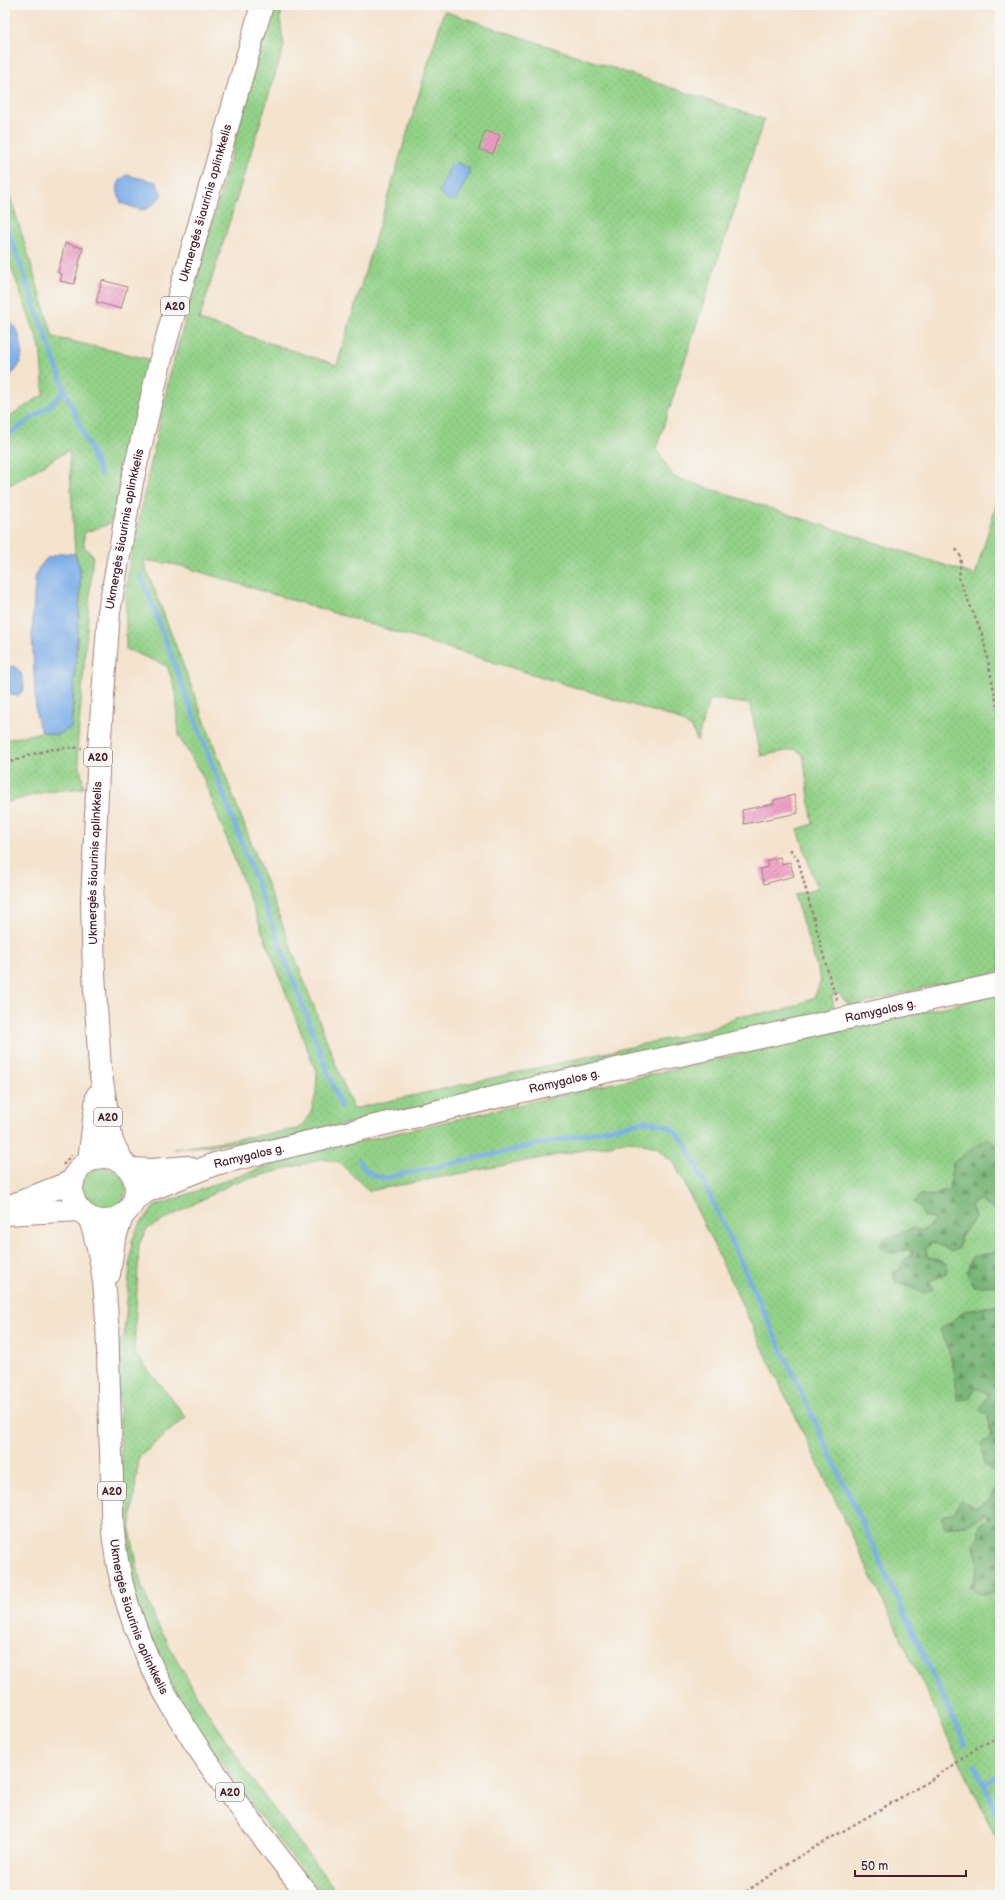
<svg xmlns="http://www.w3.org/2000/svg" width="1005" height="1900" viewBox="0 0 1005 1900" font-family="'Balsamiq Sans',sans-serif">
	<style>
		.grass { fill: url(#grass-dots); stroke: #6e785a; fill-rule: evenodd }
		.forest { fill: url(#forest-firs); stroke: #606a50 }
		.water { fill: #7daee8; stroke: #64668a }
		.lines { fill: none; stroke-linecap: round; stroke-linejoin: round }
		.stream { stroke: #7daee8; stroke-width: 4.5 }
		.building { fill: url(#building-hatch) }
		.major-casing { stroke: #9f817c; stroke-width: 24 }
		.highway-casing { stroke: #9f817c; stroke-width: 24 }
		.path { stroke: #9f817c; stroke-width: 2.5; stroke-dasharray: 3 3; stroke-linecap: butt }
		.major { stroke: #fff; stroke-width: 22 }
		.highway { stroke: #fff; stroke-width: 22 }
		.labels { text-anchor: middle; stroke-width: 3; stroke-linejoin: round; paint-order: stroke }
		.shield { fill: #f6f6f2; stroke: #7e6067; stroke-width: 1 }
		.shield-label { font-size: 11px; font-weight: bold; fill: #4a1f2b }
		.street-label { font-size: 12px; fill: #4a1f2b; stroke: #f6f6f2 }
	</style>
	<defs>
		<pattern id="grass-dots" width="8" height="8" patternUnits="userSpaceOnUse"><rect width="8" height="8" fill="#93d288"/><path d="M2 2h.1M6 6h.1" fill="none" stroke="#80b476" stroke-width="1.8" stroke-linecap="round"/></pattern>
		<pattern id="forest-firs" width="22" height="20" patternUnits="userSpaceOnUse"><rect width="22" height="20" fill="#76b474"/><path d="M5 1l3.5 6h-7zM16 11l3.5 6h-7z" fill="#63925f"/></pattern>
		<pattern id="building-hatch" width="6" height="6" patternUnits="userSpaceOnUse"><rect width="6" height="6" fill="#ee9dc5"/><path d="M-1 1l2-2M0 6l6-6M5 7l2-2" fill="none" stroke="#c37fa0"/></pattern>
	</defs>
	<rect width="100%" height="100%" fill="#f6f6f2"/>
	<filter id="ink" filterUnits="userSpaceOnUse"><feTurbulence type="fractalNoise" baseFrequency=".025" numOctaves="2"/><feDisplacementMap in="SourceGraphic" scale="8" xChannelSelector="R" yChannelSelector="G"/><feConvolveMatrix kernelMatrix="1 2 1 2 8 2 1 2 1" color-interpolation-filters="sRGB"/></filter>
	<filter id="wash" filterUnits="userSpaceOnUse"><feTurbulence type="fractalNoise" baseFrequency=".012" numOctaves="4" result="noise"/><feDisplacementMap in="SourceGraphic" scale="16" xChannelSelector="R" yChannelSelector="G"/><feGaussianBlur stdDeviation="0.9" result="paint"/><feColorMatrix in="noise" values="0 0 0 0 0 0 0 0 0 0 0 0 0 0 0 0 0 1.4 0 .05"/><feComposite in="paint" operator="in"/></filter>
	<g filter="url(#wash)">
		<rect width="100%" height="100%" fill="#f4e3cd"/>
		<!-- grass -->
		<g class="grass">
			<path d="M273,5H283L280,19L284,46L199,320L337,365L444,11L764,119L656,449L674,477L975,575L1000,492V972L922,988L855,1006L848,1004L839,994H835L832,996L834,1007L830,1012L286,1138L174,1149L298,1129L310,1115L316,1094L317,1074L203,777L179,737L176,692L167,666L126,649V592L129,567L169,378ZM143,560L178,565L675,718L692,728L697,741L710,699L750,704L761,756L796,749L803,755L813,824L798,829L817,889L794,895L821,980L814,998L785,1010L736,1017L711,1029L353,1109Z"/>
			<polygon points="5,179 53,337 149,359 111,523 84,533 84,547 93,555 77,751 84,788 44,792 5,803 5,740 42,732 56,735 72,720 80,597 80,568 75,554 69,450 5,488 5,419 44,394 40,346 5,251"/>
			<path d="M1000,994V1149L988,1137L949,1189L932,1196H919L935,1221L892,1253L908,1249L913,1255L902,1262L901,1269L892,1273L929,1281L946,1274L947,1264L927,1256L926,1248L933,1242L951,1251L958,1249L961,1237L975,1218L971,1205L979,1200L1000,1213V1305L965,1311L940,1330C952,1351 956,1376 958,1400L975,1388L989,1393L988,1415L996,1473L1000,1472V1491H994L990,1500L976,1507L968,1503L955,1512L941,1517L966,1525L986,1514L990,1519L980,1526L978,1537L973,1544C980,1559 979,1573 969,1587L996,1592L1000,1584V1846L676,1166L657,1147L630,1141L369,1191L339,1162L322,1159L233,1183L147,1229L139,1244L134,1352L186,1417L139,1457L130,1530L141,1584L157,1624L196,1694L255,1784L339,1895H321L246,1798L197,1728L162,1667L138,1611L126,1565L123,1520L117,1345L124,1337L132,1241L139,1225L155,1206L230,1179L305,1154Z"/>
			<circle cx="104" cy="1189" r="22"/>
		</g>
		<!-- forest -->
		<g class="forest">
			<polygon points="988,1137 1000,1149 1000,1213 979,1200 971,1205 975,1218 961,1236 958,1249 951,1251 933,1242 926,1248 927,1256 947,1264 946,1274 929,1281 933,1290 923,1293 895,1281 892,1273 901,1269 902,1262 913,1254 908,1249 891,1253 880,1247 883,1239 914,1228 922,1232 935,1221 933,1217 923,1217 922,1209 914,1203 919,1196 932,1196 949,1189 953,1163"/>
			<polygon points="1000,1251 1000,1286 973,1286 967,1273 972,1257"/>
			<path d="M1000,1305V1472L997,1473L984,1465L982,1443L992,1437L988,1415L980,1410L989,1394L975,1388L969,1399L957,1400C956,1376 952,1351 940,1330L965,1311Z"/>
			<path d="M994,1491H1000V1584L996,1592L985,1595L969,1587C979,1573 980,1560 973,1544L978,1537L980,1525L990,1518L985,1514L966,1525L946,1528L941,1517L955,1512L961,1500L976,1507L990,1500Z"/>
		</g>
		<!-- water -->
		<g class="water">
			<polygon points="458,163 469,168 469,175 456,200 448,200 439,192 451,165"/>
			<path d="M127,175L156,182L162,195C144,215 145,211 121,203C117,190 114,183 127,175Z"/>
			<path d="M5,320C25,327 30,371 5,377Z"/>
			<polygon points="62,553 75,554 80,568 80,597 71,728 56,735 42,732 39,726 36,713 32,634 35,579 38,569 47,558"/>
			<path d="M13,666C22,670 23,679 24,689L18,696L11,695L5,679V670Z"/>
		</g>
		<g class="lines">
			<!-- stream -->
			<g class="stream">
				<polyline points="5,221 65,390 101,475"/>
				<polyline points="5,437 52,404 65,390"/>
				<polyline points="141,575 341,1107"/>
				<path d="M359,1161C366,1173 372,1176 385,1178L645,1121C666,1123 673,1127 686,1144L965,1744"/>
				<polyline points="975,1765 1000,1819"/>
				<polyline points="984,1784 1000,1775"/>
			</g>
		</g>
		<g id="blocks">
			<!-- building -->
			<g class="building">
				<polygon points="485,131 500,135 493,154 479,149"/>
				<polygon points="65,243 83,248 74,284 60,281 62,274 58,273"/>
				<polygon points="102,280 127,287 121,309 96,302"/>
				<polygon points="794,795 798,813 744,824 742,810 774,804 774,800"/>
				<polygon points="780,857 782,864 790,862 794,876 764,884 760,869 768,867 766,861"/>
			</g>
		</g>
	</g>
	<g filter="url(#ink)">
		<use href="#blocks" fill-opacity="0" stroke="#9f817c" stroke-width="1"/>
		<g class="lines">
			<!-- major casing -->
			<g class="major-casing">
				<g id="major">
					<polyline points="130,1169 152,1170 188,1167"/>
					<path id="s1" d="M135,1200L147,1191L215,1164L590,1075L1000,984"/>
					<polyline points="8,1207 73,1181"/>
					<polyline points="5,1214 80,1210"/>
				</g>
			</g>
			<!-- highway casing -->
			<g class="highway-casing">
				<g id="highway">
					<circle cx="104" cy="1189" r="32"/>
					<polyline points="89,1161 97,1096"/>
					<path id="s2" d="M123,1162L112,1142L100,1069L94,974L92,902L99,750L109,612L132,482L160,362L262,5"/>
					<path id="s3" d="M89,1217C105,1261 107,1306 108,1352C109,1394 110,1436 112,1477C112,1498 111,1520 114,1540C130,1678 226,1789 308,1895"/>
					<polyline points="109,1274 114,1240 122,1217"/>
				</g>
			</g>
			<!-- path -->
			<g class="path">
				<polyline points="956,549 961,557 959,578 983,637 1000,720"/>
				<path d="M5,764C34,754 51,746 82,748"/>
				<polyline points="790,849 798,860 831,983 838,1002"/>
				<polyline points="63,1165 71,1155"/>
				<polyline points="741,1895 793,1860 931,1780 980,1746 1000,1737"/>
			</g>
			<!-- major -->
			<use href="#major" class="major"/>
			<!-- highway -->
			<use href="#highway" class="highway"/>
		</g>
	</g>
	<g class="labels">
		<!-- shield labels -->
		<g class="shield">
			<rect x="161" y="297" width="28" height="18" rx="3"/>
			<rect x="84" y="748" width="28" height="18" rx="3"/>
			<rect x="94" y="1108" width="28" height="18" rx="3"/>
			<rect x="98" y="1482" width="28" height="18" rx="3"/>
			<rect x="216" y="1783" width="28" height="18" rx="3"/>
		</g>
		<g class="shield-label">
			<text x="175" y="310">A20</text>
			<text x="98" y="761">A20</text>
			<text x="108" y="1121">A20</text>
			<text x="112" y="1495">A20</text>
			<text x="230" y="1796">A20</text>
		</g>
		<!-- street labels -->
		<g class="street-label">
			<text dy="4" stroke="none"><textPath href="#s2" startOffset="975">Ukmergės šiaurinis aplinkkelis</textPath></text>
			<text dy="4" stroke="none"><textPath href="#s2" startOffset="639">Ukmergės šiaurinis aplinkkelis</textPath></text>
			<text dy="4" stroke="none"><textPath href="#s2" startOffset="303">Ukmergės šiaurinis aplinkkelis</textPath></text>
			<text dy="4" stroke="none"><textPath href="#s1" startOffset="771">Ramygalos g.</textPath></text>
			<text dy="4" stroke="none"><textPath href="#s1" startOffset="447">Ramygalos g.</textPath></text>
			<text dy="4" stroke="none"><textPath href="#s1" startOffset="123">Ramygalos g.</textPath></text>
			<text dy="4" stroke="none"><textPath href="#s3" startOffset="406">Ukmergės šiaurinis aplinkkelis</textPath></text>
		</g>
	</g>
	<!-- margin -->
	<rect width="1005" height="1900" fill="none" stroke="#f6f6f2" stroke-width="20"/>
	<!-- scale -->
	<path d="M855 1870v6h111v-6" fill="none" stroke="#4a1f2b" stroke-width="2"/>
	<text x="861" y="1870" font-size="12" fill="#4a1f2b" stroke="#f6f6f2" stroke-width="3" paint-order="stroke">50 m</text>
</svg>
